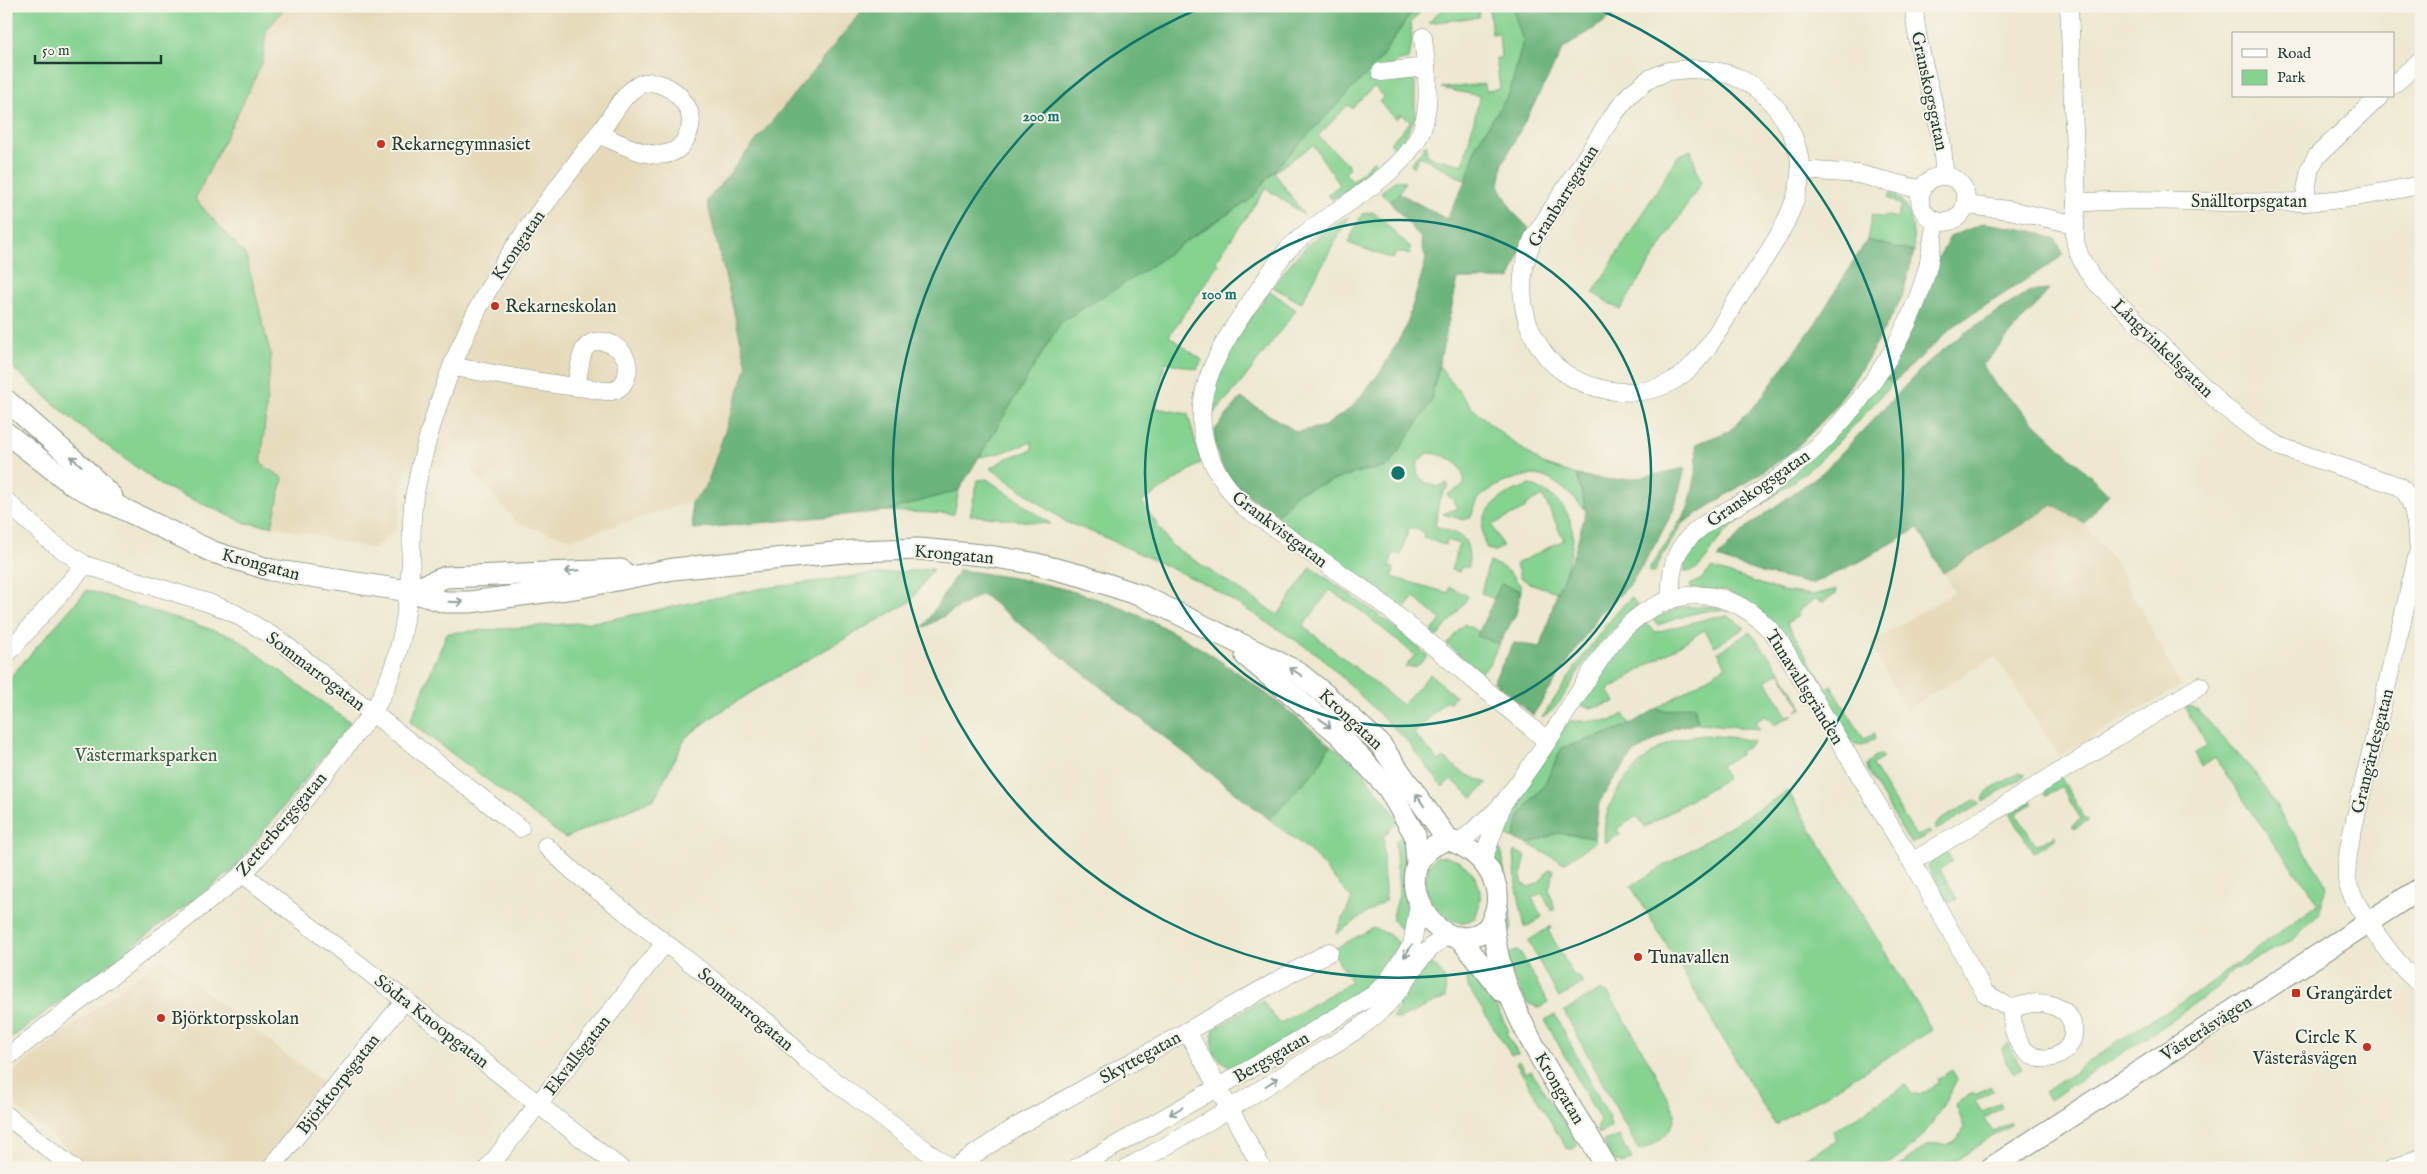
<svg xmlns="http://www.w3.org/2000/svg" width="2427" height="1174" viewBox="0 0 2427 1174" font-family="'IM FELL English',serif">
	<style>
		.built { fill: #e6daba }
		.green { fill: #85d291; stroke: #528862 }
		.forest { fill: #6cb47b; stroke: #467858 }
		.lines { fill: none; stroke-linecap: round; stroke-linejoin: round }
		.minor-casing { stroke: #869282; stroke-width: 19 }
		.tertiary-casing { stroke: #869282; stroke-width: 23 }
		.minor { stroke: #fff; stroke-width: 18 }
		.tertiary { stroke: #fff; stroke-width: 21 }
		.oneway { stroke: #8f9e9a }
		.ring { fill: none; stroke: #0f766e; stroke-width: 2.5 }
		.poi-dot { fill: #c8321e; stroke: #f7f3e8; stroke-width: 2 }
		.labels { text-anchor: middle; stroke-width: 4; stroke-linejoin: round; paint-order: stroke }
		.street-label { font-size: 18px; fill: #1f3d34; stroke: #f7f3e8 }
		.poi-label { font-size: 18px; fill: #1f3d34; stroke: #f7f3e8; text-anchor: start }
		.park-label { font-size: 18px; fill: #335b47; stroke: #f7f3e8 }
		.centre { fill: #0f766e; stroke: #f7f3e8; stroke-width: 2.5 }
		.ring-label { font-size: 15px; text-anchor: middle; font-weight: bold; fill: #0f766e; stroke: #f7f3e8; stroke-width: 4; stroke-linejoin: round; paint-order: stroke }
	</style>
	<rect width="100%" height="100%" fill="#f7f3e8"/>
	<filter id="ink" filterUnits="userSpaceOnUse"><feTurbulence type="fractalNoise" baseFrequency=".02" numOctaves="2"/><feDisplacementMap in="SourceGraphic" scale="10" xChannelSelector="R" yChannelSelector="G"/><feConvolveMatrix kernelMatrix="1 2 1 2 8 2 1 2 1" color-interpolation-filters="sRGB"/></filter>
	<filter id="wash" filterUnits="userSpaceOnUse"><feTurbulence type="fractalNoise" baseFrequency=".0096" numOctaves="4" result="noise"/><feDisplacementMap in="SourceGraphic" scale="20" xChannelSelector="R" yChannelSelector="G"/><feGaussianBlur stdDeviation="1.12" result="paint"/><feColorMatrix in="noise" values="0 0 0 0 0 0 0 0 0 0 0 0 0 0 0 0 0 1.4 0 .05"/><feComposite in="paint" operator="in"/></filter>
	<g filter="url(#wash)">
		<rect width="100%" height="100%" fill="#eee8d0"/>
		<!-- built -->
		<g class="built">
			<polygon points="286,6 866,6 707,201 747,366 706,487 691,502 571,539 517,523 469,467 406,468 397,526 374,549 272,526 283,478 261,464 271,356 246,256 195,199 262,64 266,31"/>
			<polygon points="2053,505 2084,523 2119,568 2181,686 2059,756 1995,656 1906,710 1870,643 1955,592 1943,573"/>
			<polygon points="161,958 326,1085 261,1168 92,1168 6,1099 6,1077"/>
		</g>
		<!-- green -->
		<g class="green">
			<polygon points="6,6 286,6 266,31 262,64 195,199 246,256 271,356 261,464 283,478 272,526 246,523 162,486 81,427 6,362"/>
			<polygon points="1416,6 1425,6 1411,23 1412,41 1409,59 1396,62 1379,79 1415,81 1415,118 1398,151 1390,143 1410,122 1402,114 1396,119 1379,102 1384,96 1374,87 1352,108 1348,105 1318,136 1350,167 1345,173 1353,181 1373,161 1381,166 1354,187 1332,199 1327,195 1340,185 1313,145 1274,172 1304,215 1266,188 1216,261 1219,264 1169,336 1202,360 1197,369 1165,362 1156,408 1188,414 1201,463 1142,502 1171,545 1278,615 1311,567 1391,624 1428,656 1416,667 1405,667 1415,655 1361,611 1330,590 1303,626 1402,705 1430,674 1455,696 1450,703 1446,700 1414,734 1439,761 1444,758 1463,773 1487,783 1473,798 1451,779 1443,787 1406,740 1319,655 1209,586 1102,536 1066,522 990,468 1007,458 1032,450 1032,442 1000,453 979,457 1061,322 1250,200 1276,168 1377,63"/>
			<polygon points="1445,6 1512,6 1523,41 1510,92 1477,144 1466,181 1420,156 1413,167 1411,164 1426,144 1427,156 1463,165 1480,96 1441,88 1485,84 1486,91 1500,89 1496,58 1501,58 1499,33 1492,34 1489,8 1479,9 1479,17 1428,23"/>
			<polygon points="1691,150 1701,183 1620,310 1593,293 1678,156"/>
			<polygon points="1397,179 1405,182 1399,193 1390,202 1381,192"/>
			<path d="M1890,193C1913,202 1913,231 1914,252L1867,240L1872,214L1883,218L1885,215L1897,218L1901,205L1888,198Z"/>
			<path d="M1372,212C1391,223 1394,237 1411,247L1410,255L1396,251L1393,259L1348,243L1362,214Z"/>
			<path d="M1349,217L1301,303L1273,287C1293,258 1316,231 1349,217Z"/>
			<path d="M1270,291L1296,310L1241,383L1214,413H1210C1214,364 1242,330 1270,291Z"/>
			<path d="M1439,366L1472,408L1506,437L1543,464L1577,475L1586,511C1573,497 1560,482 1541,476C1526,471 1487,487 1478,500C1475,505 1473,512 1471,517L1464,520L1443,514L1457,508L1452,499L1447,495L1464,485C1466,464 1446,453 1427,453L1418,462L1417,473L1424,482L1437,487L1447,483L1448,486L1439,500L1435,526C1464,536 1469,534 1469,567H1461L1459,572L1451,570L1459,544L1447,540L1445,545L1423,538L1424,532L1409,527L1401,555L1393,553L1389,567L1394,568L1392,577L1448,593L1450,587L1468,596L1463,605L1437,637L1431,632L1441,620L1414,597L1404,609L1276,517L1298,492L1362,471L1388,467L1430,404Z"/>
			<path d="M1880,376L1893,383C1866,412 1835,448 1804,473C1778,495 1746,513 1722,536C1710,548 1705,571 1685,572V562L1692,546L1701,536L1756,502Z"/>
			<polygon points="987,479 1051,524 970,515 978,480"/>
			<path d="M1530,485C1586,507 1578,546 1557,592L1529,583L1520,577L1516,564L1564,540L1543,496L1525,505L1526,508L1492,525L1503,547L1495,551L1487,549C1471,514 1499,494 1530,485Z"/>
			<polygon points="959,490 954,514 887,511"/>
			<path d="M1689,507C1681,531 1664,549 1654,573L1648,571Z"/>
			<path d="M1489,562C1505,566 1511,574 1521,586V591L1501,584L1494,599L1481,593Z"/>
			<path d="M1712,568L1782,591L1813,595L1837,589L1836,594L1823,602L1815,599L1799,610L1798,616L1787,623L1826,688L1831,686L1864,739L1875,733V738C1866,746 1860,747 1849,741L1749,602L1726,591L1691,588L1690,585L1700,580Z"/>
			<polygon points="933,569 910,602 768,682 714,716 686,737 654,799 565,838 410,722 447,633 603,621 758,589 865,575"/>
			<polygon points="87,590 235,637 350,723 233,870 6,1042 6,682"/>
			<path d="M1631,597L1638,606C1617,625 1598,643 1582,666C1570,684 1561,707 1542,718C1570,676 1596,633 1631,597Z"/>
			<path d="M1712,606L1730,612C1708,606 1679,618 1658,625L1652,619L1681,607Z"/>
			<polygon points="1728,616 1745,628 1715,646 1704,630 1608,690 1615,702 1593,708 1582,706 1582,701 1620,645 1646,623 1656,632 1713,617"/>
			<polygon points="1464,624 1480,632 1477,636 1499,644 1488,666 1481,673 1447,644"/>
			<polygon points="1750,632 1780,670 1803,708 1796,711 1801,708 1780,672 1766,680 1787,716 1793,715 1774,725 1765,715 1755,721 1759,729 1698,723 1694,705 1666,711 1656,709 1726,666 1718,652"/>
			<polygon points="2182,703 2196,708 2255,773 2327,886 2319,914 2294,939 2232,971 2216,989 2147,1037 2049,1100 2045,1092 2143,1025 2201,990 2319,903 2267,834 2215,758 2201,766 2195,753 2208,746"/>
			<polygon points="1623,714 1630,726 1562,748 1544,785 1519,816 1514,839 1500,833 1540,764 1569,721 1611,721"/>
			<path d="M1704,735L1738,738L1754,742L1740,752L1741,754L1720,766L1727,778L1645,827L1637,816L1617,829L1620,834L1605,843C1598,803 1637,756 1674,741C1683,737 1695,737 1704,735Z"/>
			<polygon points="1330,745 1357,764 1399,820 1384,836 1383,868 1386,900 1336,934 1352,899 1310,851 1269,819 1316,770"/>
			<polygon points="1881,755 1883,758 1872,765 1916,836 1929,831 1931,833 1911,844 1867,770 1867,765 1875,756"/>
			<polygon points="2019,772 2026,775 1983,802 1982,799 1987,792"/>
			<polygon points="2060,776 2085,818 2089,820 2075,828 2071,826 2081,819 2061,787 2045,796 2045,786"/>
			<polygon points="1788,791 1932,1030 1775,1125 1631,886"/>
			<polygon points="2026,798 2033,803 2016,813 2036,846 2056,835 2056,839 2033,853 2008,809"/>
			<polygon points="1974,800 1980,804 1936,830 1934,828 1939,821"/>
			<polygon points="1558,833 1594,838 1595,842 1564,863 1528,844"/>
			<path d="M1405,834C1407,852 1402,868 1403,886C1404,902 1412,917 1409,933L1398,927L1392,919L1399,895L1395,842Z"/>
			<polygon points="1497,846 1502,853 1512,929 1505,938 1493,855"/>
			<polygon points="1945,848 1952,861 1940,869 1957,899 1949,903 1928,867 1938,852"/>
			<polygon points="1514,851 1526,856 1521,876 1523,884 1530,887 1539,883 1549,870 1554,870 1549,890 1555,909 1552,911 1542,893 1532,898 1542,917 1525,928 1516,884"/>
			<path d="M1447,856C1475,866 1488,889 1475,918C1472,919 1468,922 1464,922C1457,924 1449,918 1443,914C1425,900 1419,875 1435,857Z"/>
			<polygon points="1551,926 1552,928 1548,930 1574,976 1578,975 1583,983 1559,998 1528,941"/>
			<path d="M1373,928L1388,934L1402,946L1381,979L1350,1005L1247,1064L1231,1067C1212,1056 1210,1050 1214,1029L1262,1000L1279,1024L1351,982L1332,950Z"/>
			<polygon points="1516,951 1521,953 1548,1003 1540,1008 1527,1003 1502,956"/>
			<path d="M1425,960C1444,973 1447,974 1445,998L1399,1019L1392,1018L1399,1008L1398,1000Z"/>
			<polygon points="1477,970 1509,1031 1506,1033 1518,1054 1511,1055 1468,987 1467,979"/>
			<path d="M1601,990C1602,991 1607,993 1608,994C1616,1002 1675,1106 1675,1114C1674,1132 1654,1147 1639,1151L1564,1011Z"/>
			<polygon points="1555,1015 1609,1117 1611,1127 1599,1134 1597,1129 1600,1120 1545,1020"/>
			<polygon points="2008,1043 2022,1069 2014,1073 2006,1062 2002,1048"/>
			<polygon points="1519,1061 1527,1073 1531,1071 1578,1145 1573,1149 1566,1148 1516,1063"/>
			<path d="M1952,1070L1957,1079C1939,1114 1917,1156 1877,1168H1802L1795,1163L1837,1141L1833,1131L1906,1085L1912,1095L1916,1093L1918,1095L1939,1083L1937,1079Z"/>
			<path d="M1990,1086L1993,1090L1975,1101L1982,1113L2000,1102L2002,1108L1985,1118L1993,1131L2010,1122L2011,1124L1945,1168H1897C1905,1163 1922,1147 1929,1145C1946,1140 1952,1154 1964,1128L1956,1104L1972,1093L1974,1096Z"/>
			<polygon points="1619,1136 1632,1159 1622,1164 1612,1159 1603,1141"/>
		</g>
		<!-- forest -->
		<g class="forest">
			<polygon points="866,6 1416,6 1377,63 1276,168 1250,200 1205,228 1138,275 1061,322 959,490 887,511 693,529 691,502 706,487 747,366 707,201"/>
			<path d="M1512,6H1628L1563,49L1503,163L1499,185L1513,212L1529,228L1510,279H1458L1430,404L1388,467L1362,471L1298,492L1276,517C1241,489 1216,479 1214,431L1241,398L1297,432L1325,426L1352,407L1381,371L1406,327L1426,260L1420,237L1390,202L1399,193L1446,219L1466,181L1477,144L1510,92L1523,41Z"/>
			<polygon points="1984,223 2033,231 2056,240 2064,255 1954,326 1893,383 1880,376 1934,266 1950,237"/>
			<path d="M1867,240L1914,252L1902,297L1867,360L1833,410L1790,454L1683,523C1692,497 1699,472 1696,444L1729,431L1759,401L1815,324Z"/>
			<polygon points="2049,290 1983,365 1996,386 2109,494 2084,523 2053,505 1943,573 1918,528 1859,562 1811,584 1762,573 1717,558 1747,527 1823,472 1927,363 1963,334 2028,292"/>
			<polygon points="1685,468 1674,509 1656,543 1630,585 1600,613 1533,715 1493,681 1514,643 1541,647 1557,592 1574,554 1586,511 1577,475 1613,480 1644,477"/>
			<path d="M959,570C1007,576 1054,584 1100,600C1186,629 1261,687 1330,745L1316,770L1269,819L982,594L923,628Z"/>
			<polygon points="1501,584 1521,591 1516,614 1499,644 1477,636"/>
			<path d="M1694,705L1698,723L1674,728L1633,754L1613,780L1599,803L1594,838L1558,833L1528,844L1514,839L1519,816L1544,785L1562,748C1598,738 1625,729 1656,709L1666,711Z"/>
		</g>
	</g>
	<g filter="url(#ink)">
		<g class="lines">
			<!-- minor casing -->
			<g class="minor-casing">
				<g id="minor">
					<path d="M1914,6C1917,63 1944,118 1944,175"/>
					<path d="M2069,6L2077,203C2073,239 2072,248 2093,279L2223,406L2261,435L2281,447L2399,486C2416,498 2416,530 2419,549L2351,837C2349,851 2345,866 2347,880C2349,900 2402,975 2421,983"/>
					<path d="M1423,37C1426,70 1434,107 1418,138C1395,180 1334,208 1298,240C1279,256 1266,280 1252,300C1201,373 1174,431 1243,506L1373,596L1546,740"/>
					<path d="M1691,69C1707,70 1723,71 1738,78C1778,96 1809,146 1798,189C1788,229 1760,264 1738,298C1719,328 1701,368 1667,384C1627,402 1569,388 1544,353C1519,319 1516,277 1533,239L1614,114L1630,94L1649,79L1668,71Z"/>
					<polyline points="1381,72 1426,67"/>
					<polyline points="2393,85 2421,60"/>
					<polyline points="1802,170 1858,174 1922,190"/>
					<circle cx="1943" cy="199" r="23"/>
					<polyline points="2304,202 2310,168 2317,156 2380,96"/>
					<path d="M2077,203C2153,196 2229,205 2304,202C2343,201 2382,192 2421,185"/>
					<polyline points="1966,205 2009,210 2074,224"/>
					<path d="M454,367C497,374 542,384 586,388C594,389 605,392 612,391C617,390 622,386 624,382C641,351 596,328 584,350C579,360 579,376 576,387"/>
					<polyline points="6,501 51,542 85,565 209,603 234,613 279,640 520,828"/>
					<path d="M1670,600C1671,583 1671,564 1680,549C1696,523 1732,510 1756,494C1781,477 1806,459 1827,437C1872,391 1912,329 1928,266C1931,251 1933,236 1936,221"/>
					<polyline points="6,655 85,565"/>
					<path d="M1460,843C1474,829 1492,817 1504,802C1527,772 1549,740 1569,708C1585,684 1599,657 1618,635C1669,581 1732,582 1778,639L1912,862L1985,993L2012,1009C2028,1002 2045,1000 2060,1009C2066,1011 2070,1018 2072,1023C2083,1064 2010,1081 2012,1009"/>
					<polyline points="546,846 574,872 772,1026 805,1059 949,1168"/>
					<polyline points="1483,860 1502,806"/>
					<polyline points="1912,862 2200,686"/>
					<polyline points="243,874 620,1168"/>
					<polyline points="1187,1031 1262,1168"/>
					<path d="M6,1058L243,874L276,836L372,713C401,666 408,614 411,559C412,539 411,517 414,497C429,417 463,325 508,257C537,213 571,170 603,128C613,114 625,91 641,84C655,78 675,89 683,101C691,111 693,123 688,134C672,175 624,144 598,134"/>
					<polyline points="6,1115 73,1168"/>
					<polyline points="271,1168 405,1000"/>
					<polyline points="488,1168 665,943"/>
					<polyline points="954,1168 1014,1128 1329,952"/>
					<polyline points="1076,1168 1250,1069 1372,996 1387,982 1412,945 1419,904"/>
					<path d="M1127,1168C1185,1136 1241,1102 1297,1067C1324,1049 1355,1034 1379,1012C1408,987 1414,955 1449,934"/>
					<polyline points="2393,1168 2421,1158"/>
				</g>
			</g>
			<!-- tertiary casing -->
			<g class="tertiary-casing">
				<g id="tertiary">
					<polyline points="6,400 83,468 112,497"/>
					<polyline points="6,433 73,485 213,552 271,570 409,591 445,602 470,602 581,587 673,569 854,551 919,549 982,555 1032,563 1083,576 1142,596 1296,671 1327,696 1380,744 1448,840"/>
					<polyline points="409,591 446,577 621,570"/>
					<polyline points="1246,656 1340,735 1388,788 1415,835 1417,864"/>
					<path d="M1448,840C1484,850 1512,890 1489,926C1485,931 1479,934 1473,936C1429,952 1380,859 1448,840Z"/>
					<path d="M1493,917C1496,1009 1564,1090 1607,1168"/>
					<polyline points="1459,937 1502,991"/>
					<polyline points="1991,1168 2421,888"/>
				</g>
			</g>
			<!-- minor -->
			<use href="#minor" class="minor"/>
			<!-- tertiary -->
			<use href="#tertiary" class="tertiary"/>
		</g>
		<!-- one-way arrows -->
		<defs><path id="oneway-shaft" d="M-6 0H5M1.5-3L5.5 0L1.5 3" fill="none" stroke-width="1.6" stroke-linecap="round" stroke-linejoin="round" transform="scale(1.25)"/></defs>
		<g class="oneway">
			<use href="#oneway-shaft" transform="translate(76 461) rotate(-139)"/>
			<use href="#oneway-shaft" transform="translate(572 571) rotate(175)"/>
			<use href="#oneway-shaft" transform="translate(456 602) rotate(2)"/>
			<use href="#oneway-shaft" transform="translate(1296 672) rotate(-148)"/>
			<use href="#oneway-shaft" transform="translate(1325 723) rotate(40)"/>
			<use href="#oneway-shaft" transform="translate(1420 800) rotate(-123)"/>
			<use href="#oneway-shaft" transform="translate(1408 951) rotate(122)"/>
			<use href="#oneway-shaft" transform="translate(1272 1082) rotate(-32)"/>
			<use href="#oneway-shaft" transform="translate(1176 1111) rotate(150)"/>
		</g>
	</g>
	<!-- distance rings -->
	<g class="ring">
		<circle cx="1398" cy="473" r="253"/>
		<path d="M1591 6A505 505 0 1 1 1205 6"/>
	</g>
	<!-- markers -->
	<g class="poi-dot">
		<circle cx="381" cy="144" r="5"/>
		<circle cx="495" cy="306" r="5"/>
		<circle cx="1638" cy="957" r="5"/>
		<rect x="2291" y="988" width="10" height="10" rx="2.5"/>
		<circle cx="161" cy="1018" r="5"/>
		<circle cx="2367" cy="1047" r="5"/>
	</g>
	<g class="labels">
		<!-- street labels -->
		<g class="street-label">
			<text transform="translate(1930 91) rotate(78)" y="6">Granskogsgatan</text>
			<text transform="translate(1563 196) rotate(-58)" y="6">Granbarrsgatan</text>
			<text x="2249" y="207">Snälltorpsgatan</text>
			<text transform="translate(518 245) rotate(-56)" y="6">Krongatan</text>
			<text transform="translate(2163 348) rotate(44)" y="6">Långvinkelsgatan</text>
			<text transform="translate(1758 488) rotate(-35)" y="6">Granskogsgatan</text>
			<text transform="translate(1280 529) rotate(37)" y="6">Grankvistgatan</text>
			<text transform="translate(954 554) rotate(5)" y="6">Krongatan</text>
			<text transform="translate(261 564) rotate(15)" y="6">Krongatan</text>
			<text transform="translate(316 671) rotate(37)" y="6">Sommarrogatan</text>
			<text transform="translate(1805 687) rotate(58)" y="6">Tunavallsgränden</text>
			<text transform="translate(1351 719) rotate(43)" y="6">Krongatan</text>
			<text transform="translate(2372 751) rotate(-76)" y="6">Grangärdesgatan</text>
			<text transform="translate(281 824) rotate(-50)" y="6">Zetterbergsgatan</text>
			<text transform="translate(746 1009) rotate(40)" y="6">Sommarrogatan</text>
			<text transform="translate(432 1021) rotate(38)" y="6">Södra Knoopgatan</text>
			<text transform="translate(2206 1028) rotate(-33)" y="6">Västeråsvägen</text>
			<text transform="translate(577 1055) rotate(-52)" y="6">Ekvallsgatan</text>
			<text transform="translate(1140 1057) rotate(-29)" y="6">Skyttegatan</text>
			<text transform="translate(1271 1057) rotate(-30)" y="6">Bergsgatan</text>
			<text transform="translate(338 1084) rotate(-52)" y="6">Björktorpsgatan</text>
			<text transform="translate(1560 1088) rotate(59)" y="6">Krongatan</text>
		</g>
		<!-- poi labels -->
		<g class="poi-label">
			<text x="391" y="150">Rekarnegymnasiet</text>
			<text x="505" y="312">Rekarneskolan</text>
			<text x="1648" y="963">Tunavallen</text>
			<text x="2306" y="999">Grangärdet</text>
			<text x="171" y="1024">Björktorpsskolan</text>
			<text x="2357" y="1043" text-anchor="end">Circle K<tspan x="2357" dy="21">Västeråsvägen</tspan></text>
		</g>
		<!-- park labels -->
		<g class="park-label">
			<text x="146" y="761">Västermarksparken</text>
		</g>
	</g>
	<circle cx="1398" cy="473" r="8" class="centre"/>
	<g class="ring-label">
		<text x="1041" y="121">200 m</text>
		<text x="1219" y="299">100 m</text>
	</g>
	<!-- margin -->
	<rect width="2427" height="1174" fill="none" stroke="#f7f3e8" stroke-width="25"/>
	<!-- legend -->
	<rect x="2232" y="32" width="162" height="65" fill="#f7f3e8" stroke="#a1aaa0"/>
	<rect x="2242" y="49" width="25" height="8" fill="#ffffff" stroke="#a1aaa0"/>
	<text x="2277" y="58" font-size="15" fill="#1f3d34">Road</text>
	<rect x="2242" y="70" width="25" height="15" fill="#85d291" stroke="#a1aaa0"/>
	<text x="2277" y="82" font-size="15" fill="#1f3d34">Park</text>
	<!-- scale -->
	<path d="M35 55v8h126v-8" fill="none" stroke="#1f3d34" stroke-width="2.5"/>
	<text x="42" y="55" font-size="15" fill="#1f3d34" stroke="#f7f3e8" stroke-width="4" paint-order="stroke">50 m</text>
</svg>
